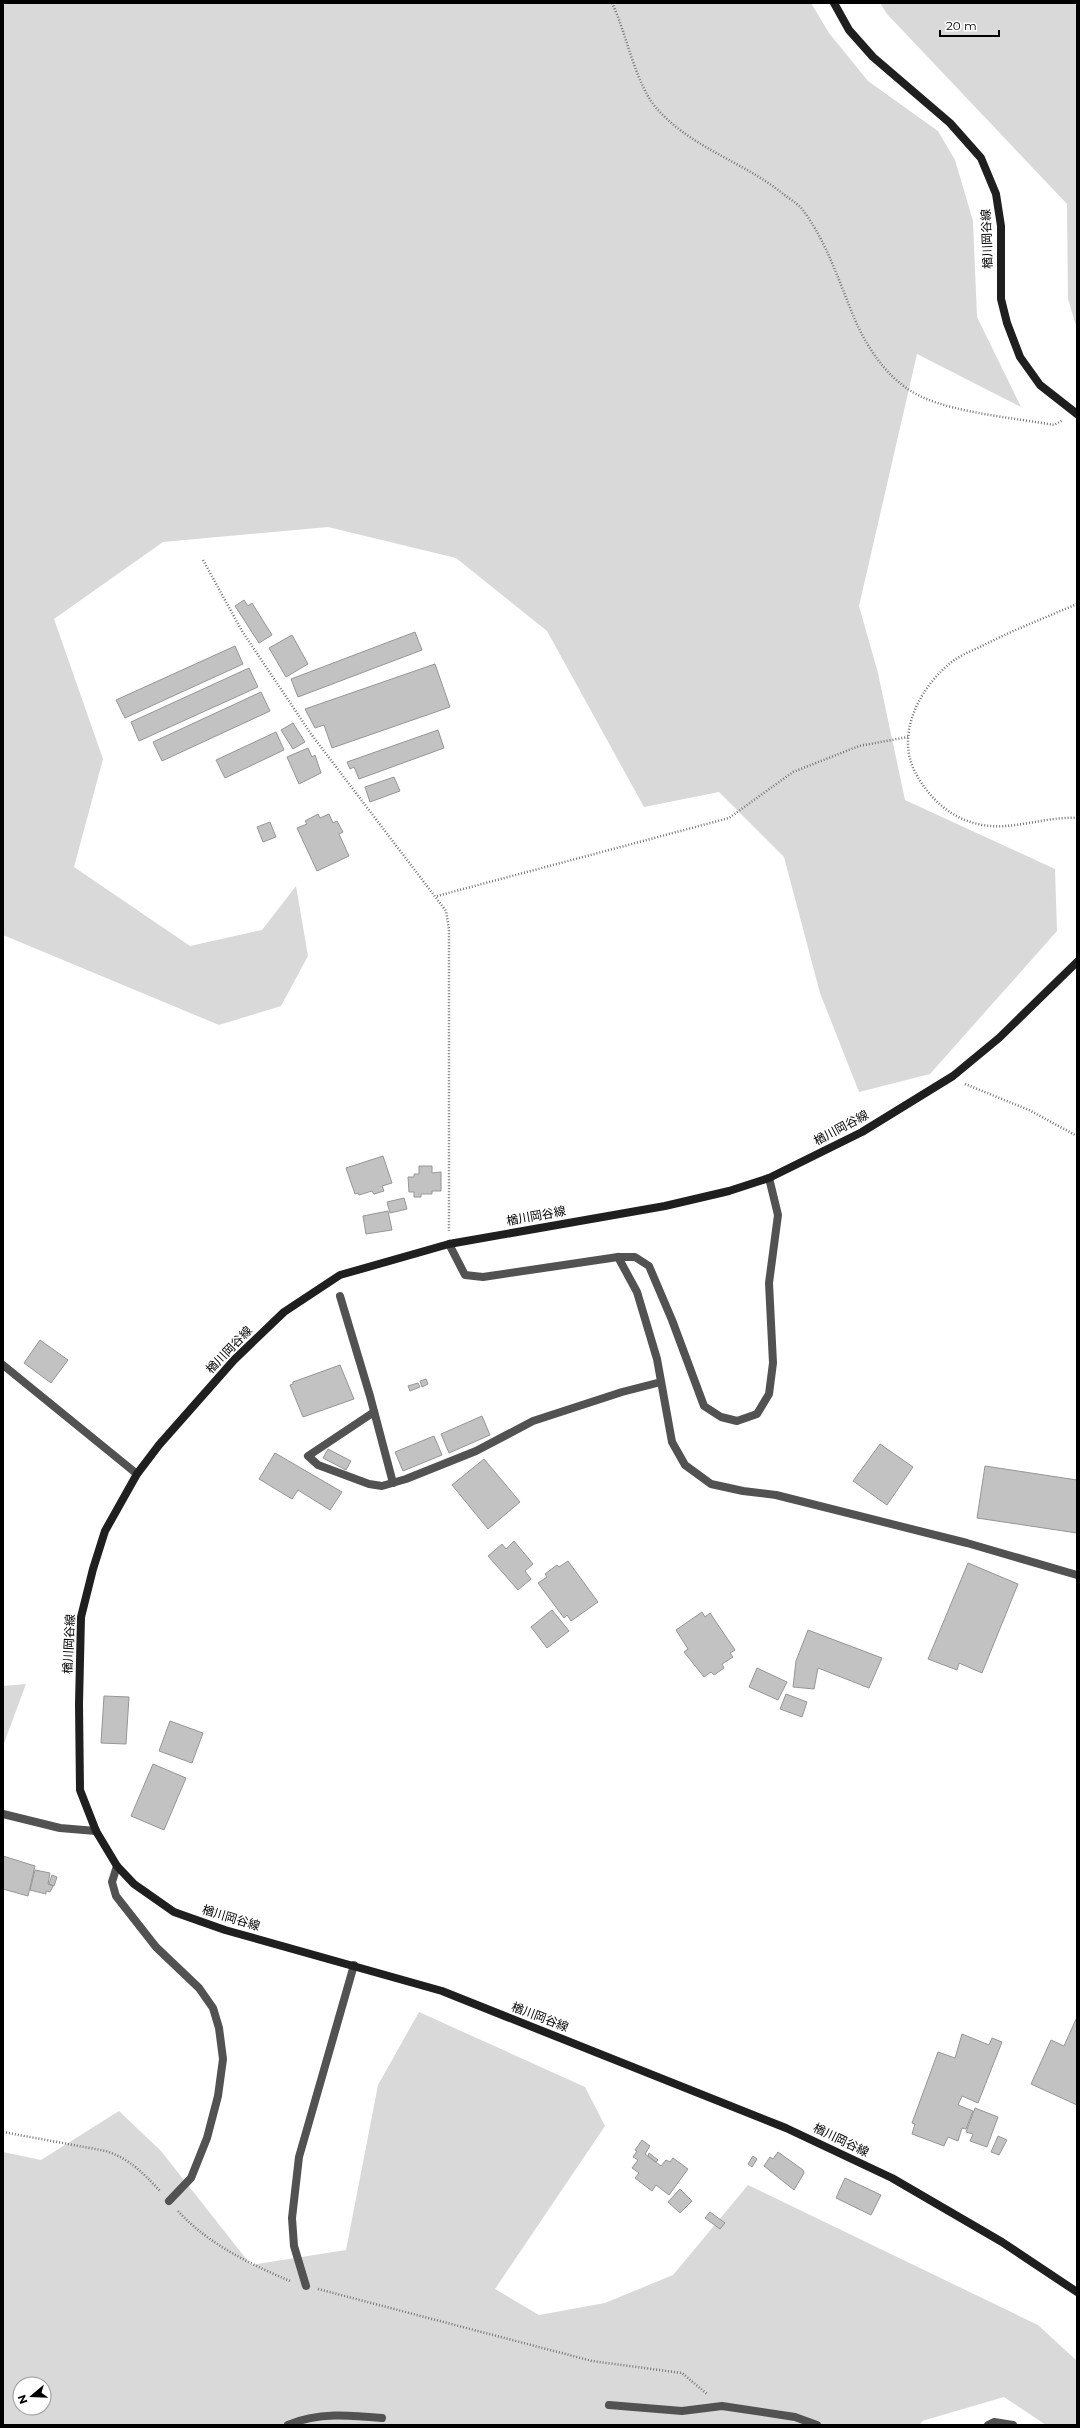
<svg xmlns="http://www.w3.org/2000/svg" width="1080" height="2428" viewBox="0 0 1080 2428" font-family="Montserrat,'Noto Sans JP',sans-serif">
	<style>
		.green { fill: #d9d9d9; fill-rule: evenodd }
		.building { fill: #c2c2c2; stroke: #969696 }
		.lines { fill: none; stroke-linecap: round; stroke-linejoin: round }
		.path { stroke: #747474; stroke-width: 2.5; stroke-dasharray: 1 2; stroke-linecap: butt }
		.service { stroke: #525252; stroke-width: 8 }
		.minor { stroke: #525252; stroke-width: 8 }
		.secondary { stroke: #1f1f1f; stroke-width: 8 }
		.labels { text-anchor: middle; stroke-width: 3; stroke-linejoin: round; paint-order: stroke }
		.street-label { font-size: 12px; fill: #000; stroke: #fff }
	</style>
	<rect width="100%" height="100%" fill="#fff"/>
	<!-- green -->
	<g class="green">
		<polygon points="3,3 811,3 829,33 868,81 938,131 955,160 973,221 977,317 1021,407 917,354 859,606 878,673 905,800 1055,869 1057,931 930,1074 859,1092 820,993 784,857 719,792 644,807 547,631 456,558 328,527 163,542 54,619 103,759 74,867 190,946 262,930 296,886 308,956 281,1006 219,1025 3,935"/>
		<polygon points="880,3 1077,3 1077,329 1068,299 1067,204 887,14"/>
		<polygon points="26,1684 3,1746 3,1686"/>
		<path d="M419,2012L585,2087L605,2126L495,2289L539,2315L605,2303L673,2275L748,2185L1038,2325L1077,2361V2425H1046L1004,2397L922,2421L920,2425H3V2152L41,2160L119,2111L161,2151L251,2265L346,2250L378,2085ZM20,2384H44V2408H20Z"/>
	</g>
	<!-- building -->
	<g class="building">
		<polygon points="244,600 248,606 252,603 272,635 259,643 235,606"/>
		<polygon points="415,632 422,650 298,697 291,679"/>
		<polygon points="292,635 308,664 286,677 269,648"/>
		<polygon points="235,646 243,664 125,718 116,700"/>
		<polygon points="435,664 450,707 332,748 324,725 315,728 305,709"/>
		<polygon points="249,668 258,687 139,741 131,722"/>
		<polygon points="261,692 270,711 162,761 153,742"/>
		<polygon points="293,723 305,742 293,749 281,730"/>
		<polygon points="438,730 444,748 359,779 354,767 350,769 347,762"/>
		<polygon points="276,732 284,750 225,778 216,760"/>
		<polygon points="308,748 312,757 315,755 321,773 299,784 287,757"/>
		<polygon points="394,777 400,791 370,802 365,787"/>
		<polygon points="318,814 320,818 329,814 333,823 337,821 343,832 339,834 349,856 317,871 297,828 307,824 305,821"/>
		<polygon points="270,822 276,837 263,842 257,827"/>
		<polygon points="383,1156 392,1183 382,1186 384,1191 374,1194 372,1191 359,1195 358,1193 355,1194 346,1168"/>
		<polygon points="419,1166 432,1166 432,1173 441,1172 441,1191 432,1191 432,1194 421,1194 421,1197 414,1197 414,1192 409,1192 408,1177 414,1177 414,1174 419,1174"/>
		<polygon points="404,1198 407,1209 390,1213 387,1202"/>
		<polygon points="388,1211 392,1230 366,1234 363,1216"/>
		<polygon points="40,1340 68,1360 51,1383 24,1363"/>
		<polygon points="340,1365 354,1399 303,1417 290,1385 293,1384 293,1382"/>
		<polygon points="426,1379 428,1384 422,1387 420,1381"/>
		<polygon points="418,1383 420,1387 410,1391 408,1386"/>
		<polygon points="482,1416 490,1435 449,1453 441,1434"/>
		<polygon points="434,1436 442,1455 403,1471 395,1452"/>
		<polygon points="880,1444 913,1467 887,1505 853,1481"/>
		<polygon points="328,1449 351,1461 346,1470 323,1458"/>
		<polygon points="275,1453 342,1492 330,1510 298,1490 292,1499 259,1479"/>
		<polygon points="484,1459 520,1502 488,1529 452,1485"/>
		<polygon points="985,1466 1077,1480 1077,1533 977,1518"/>
		<polygon points="514,1541 533,1564 525,1571 531,1579 518,1590 488,1556 502,1544 506,1549"/>
		<polygon points="568,1561 598,1602 571,1621 567,1615 564,1618 538,1583 547,1577 545,1574 557,1565 559,1567"/>
		<polygon points="968,1563 1018,1584 982,1673 959,1663 957,1670 928,1659"/>
		<polygon points="552,1610 569,1631 547,1648 531,1627"/>
		<polygon points="702,1612 705,1617 710,1613 735,1650 730,1653 733,1657 722,1664 724,1668 714,1675 711,1672 704,1677 684,1652 688,1649 676,1630"/>
		<polygon points="808,1630 882,1658 869,1688 818,1668 814,1689 793,1687 796,1661"/>
		<polygon points="757,1668 787,1682 778,1700 749,1687"/>
		<polygon points="786,1694 807,1702 802,1717 780,1709"/>
		<polygon points="104,1696 129,1697 126,1744 101,1743"/>
		<polygon points="170,1721 203,1733 192,1763 159,1751"/>
		<polygon points="153,1764 186,1778 164,1830 131,1816"/>
		<polygon points="3,1856 35,1866 28,1896 3,1889"/>
		<polygon points="35,1870 50,1873 48,1884 53,1886 50,1892 46,1891 46,1894 30,1890"/>
		<polygon points="52,1875 57,1877 54,1886 49,1884"/>
		<polygon points="1077,2017 1077,2105 1031,2084 1051,2040 1064,2046"/>
		<polygon points="962,2034 989,2045 992,2038 1002,2042 978,2103 962,2096 958,2105 973,2111 966,2129 962,2128 958,2141 948,2137 944,2146 912,2134 915,2124 912,2123 938,2052 955,2058"/>
		<polygon points="975,2108 998,2117 987,2147 970,2141 973,2134 966,2132"/>
		<polygon points="998,2136 1007,2140 999,2155 991,2152"/>
		<polygon points="642,2140 650,2146 645,2154 661,2166 666,2160 670,2162 673,2158 688,2169 669,2195 656,2185 652,2191 635,2178 639,2173 632,2168 638,2160 633,2157 637,2151 635,2150"/>
		<polygon points="778,2152 803,2170 804,2173 794,2190 764,2166 770,2157 773,2159"/>
		<polygon points="649,2153 658,2160 656,2162 648,2156"/>
		<polygon points="753,2156 757,2159 752,2167 748,2164"/>
		<polygon points="845,2178 881,2195 871,2215 836,2198"/>
		<polygon points="680,2189 692,2201 680,2213 668,2202"/>
		<polygon points="710,2212 725,2223 720,2229 705,2218"/>
	</g>
	<g class="lines">
		<!-- path -->
		<g class="path">
			<path d="M612,3C627,34 636,88 659,111C693,148 743,162 782,193C788,198 797,203 802,209C825,239 837,276 851,310C864,344 887,381 922,397C957,413 1015,418 1054,425L1063,420"/>
			<polyline points="203,560 242,631 311,734 446,911 449,929 449,1231"/>
			<path d="M1077,604C1044,618 1011,631 980,647C971,651 961,655 953,661C921,685 895,733 915,772C928,797 950,818 978,824C1011,832 1044,816 1077,818"/>
			<polyline points="437,896 729,818 793,772 859,746 908,737"/>
			<polyline points="965,1084 1029,1110 1077,1136"/>
			<path d="M3,2132L106,2151C130,2159 143,2173 160,2191"/>
			<path d="M178,2211C208,2244 250,2264 290,2281"/>
			<polyline points="318,2289 592,2361 682,2373 707,2394"/>
		</g>
		<!-- service -->
		<g class="service">
			<polyline points="117,1866 112,1882 116,1896 156,1947 199,1988 213,2008 219,2028 223,2059 218,2096 207,2138 191,2178 169,2201"/>
			<polyline points="306,2286 294,2246 292,2218 299,2157 354,1965"/>
			<polyline points="609,2405 682,2411 722,2406 795,2417 817,2425"/>
			<path d="M288,2425C317,2412 351,2415 382,2418"/>
			<polyline points="988,2425 994,2422 1013,2425"/>
		</g>
		<!-- minor -->
		<g class="minor">
			<polyline points="449,1244 465,1275 483,1277 618,1257 635,1257 649,1266 672,1320 704,1406 721,1417 737,1421 757,1414 769,1394 773,1363 769,1283 778,1215 769,1178"/>
			<polyline points="618,1257 637,1292 657,1359 672,1442 685,1465 711,1484 743,1491 776,1495 967,1543 1077,1575"/>
			<polyline points="340,1296 370,1396 393,1483"/>
			<polyline points="3,1365 137,1474"/>
			<polyline points="374,1412 308,1456 318,1465 369,1484 382,1486 406,1479 476,1451 533,1421 622,1392 661,1382"/>
			<polyline points="3,1814 60,1828 96,1831"/>
		</g>
		<!-- secondary -->
		<g class="secondary">
			<polyline points="834,3 849,30 873,57 950,123 981,158 996,194 1001,226 1001,299 1007,323 1020,357 1040,385 1077,414"/>
			<polyline points="1077,962 999,1038 953,1076 862,1132 769,1178 729,1191 665,1206 449,1244 340,1275 284,1312 234,1360 159,1445 137,1474 105,1531 93,1569 81,1617 79,1704 80,1790 96,1831 117,1866 134,1884 174,1912 225,1930 442,1991 786,2128 892,2178 1002,2242 1077,2292"/>
		</g>
	</g>
	<g class="labels">
		<!-- street labels -->
		<g class="street-label">
			<text transform="translate(987 239) rotate(-92)" y="4">楢川岡谷線</text>
			<text transform="translate(841 1128) rotate(-28)" y="4">楢川岡谷線</text>
			<text transform="translate(536 1216) rotate(-10)" y="4">楢川岡谷線</text>
			<text transform="translate(229 1350) rotate(-46)" y="4">楢川岡谷線</text>
			<text transform="translate(69 1644) rotate(-87)" y="4">楢川岡谷線</text>
			<text transform="translate(231 1918) rotate(17)" y="4">楢川岡谷線</text>
			<text transform="translate(540 2017) rotate(21)" y="4">楢川岡谷線</text>
			<text transform="translate(841 2140) rotate(26)" y="4">楢川岡谷線</text>
		</g>
	</g>
	<!-- border -->
	<rect width="1080" height="2428" fill="none" stroke="#000000" stroke-width="8"/>
	<!-- north arrow -->
	<g transform="translate(32 2396) rotate(251)"><circle r="19" fill="#ffffff" stroke="#999999"/>
	<path d="M0-3L7 15L0 10L-7 15Z" fill="#000000"/>
	<text y="-6" font-size="11" font-weight="bold" text-anchor="middle" fill="#000000">N</text>
	</g>
	<!-- scale -->
	<path d="M940 30v6h59v-6" fill="none" stroke="#000000" stroke-width="2"/>
	<text x="946" y="30" font-size="12" fill="#000000" stroke="#ffffff" stroke-width="3" paint-order="stroke">20 m</text>
</svg>
